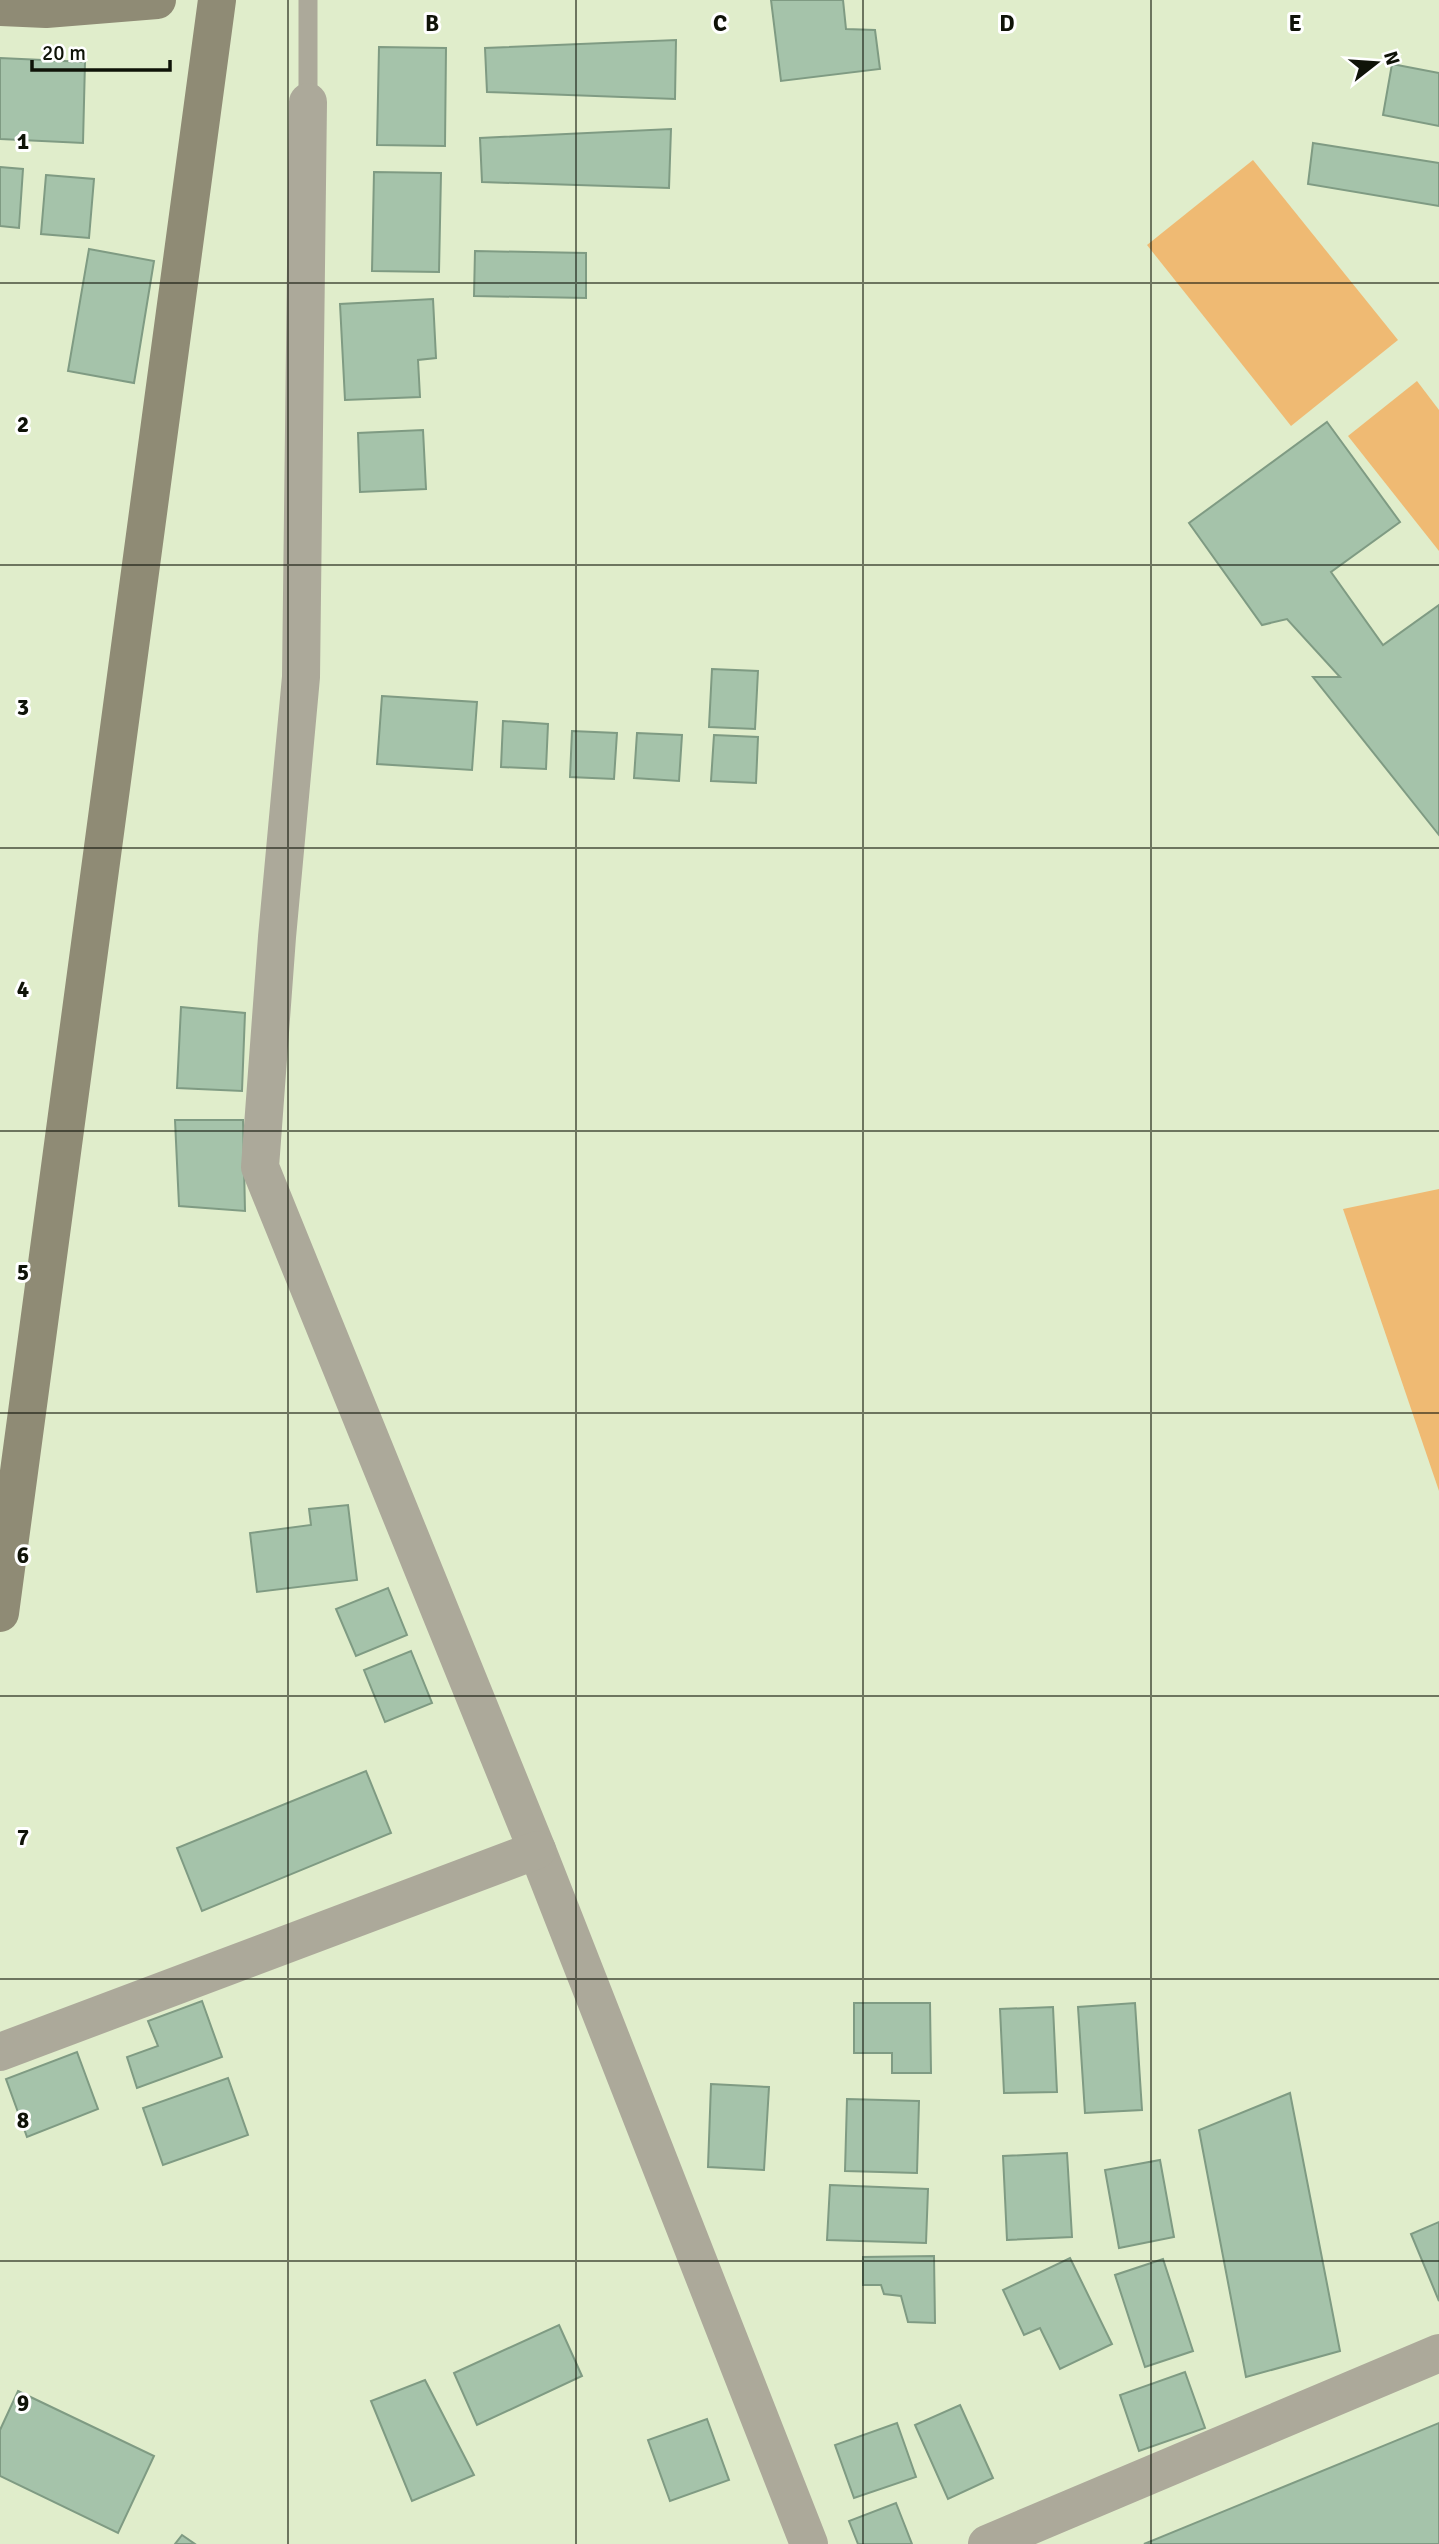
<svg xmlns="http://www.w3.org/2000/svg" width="1439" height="2544" viewBox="0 0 1439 2544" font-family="Signika,sans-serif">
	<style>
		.green { fill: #efba73 }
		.building { fill: #a5c3aa; stroke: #7f9b83; stroke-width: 2 }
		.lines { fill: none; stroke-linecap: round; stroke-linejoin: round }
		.lane { stroke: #aca99a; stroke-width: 19 }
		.street { stroke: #aca99a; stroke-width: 38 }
		.secondary { stroke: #8f8b75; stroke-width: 38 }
		.grid { fill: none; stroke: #0f1308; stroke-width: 2; stroke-opacity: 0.55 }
		.grid-label { font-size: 23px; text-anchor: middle; font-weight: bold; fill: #0f1308; stroke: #fff; stroke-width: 6; stroke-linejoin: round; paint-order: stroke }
	</style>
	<rect width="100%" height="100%" fill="#e0edcb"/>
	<!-- green -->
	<g class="green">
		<polygon points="1253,160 1398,340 1291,426 1147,245"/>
		<polygon points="1417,381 1439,410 1439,551 1348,436"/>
		<polygon points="1439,1189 1439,1491 1343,1209"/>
	</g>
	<!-- building -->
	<g class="building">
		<polygon points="771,0 843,0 846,29 875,30 880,69 781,81"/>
		<polygon points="676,40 675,99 487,92 485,48"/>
		<polygon points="379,47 446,48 445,146 377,145"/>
		<polygon points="0,58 85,62 83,143 0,139"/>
		<polygon points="1392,64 1439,73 1439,126 1383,115"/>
		<polygon points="671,129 669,188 482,182 480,138"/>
		<polygon points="1313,143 1439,163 1439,206 1308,184"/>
		<polygon points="0,167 23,169 19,228 0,226"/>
		<polygon points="374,172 441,173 439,272 372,271"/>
		<polygon points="46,175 94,179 89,238 41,234"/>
		<polygon points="89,249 154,261 134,383 68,371"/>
		<polygon points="475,251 586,253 586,298 474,296"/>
		<polygon points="433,299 436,358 418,360 420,397 345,400 340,304"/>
		<polygon points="1327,422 1400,522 1331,572 1383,645 1439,605 1439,835 1313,677 1340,677 1287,619 1262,625 1189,523"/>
		<polygon points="423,430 426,489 360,492 358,433"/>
		<polygon points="712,669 758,671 755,729 709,727"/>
		<polygon points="382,696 477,702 472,770 377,764"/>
		<polygon points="503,721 548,724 546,769 501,767"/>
		<polygon points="572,731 617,733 614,779 570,777"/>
		<polygon points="637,733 682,735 679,781 634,778"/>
		<polygon points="714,735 758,737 756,783 711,781"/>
		<polygon points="181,1007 245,1013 242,1091 177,1088"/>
		<polygon points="175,1120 243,1120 245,1211 179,1206"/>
		<polygon points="348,1505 357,1580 257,1592 250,1533 311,1525 309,1509"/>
		<polygon points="388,1588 407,1635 356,1656 336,1609"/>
		<polygon points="411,1651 432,1703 385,1722 364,1670"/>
		<polygon points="366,1771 391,1833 202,1911 177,1848"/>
		<polygon points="202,2001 222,2057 137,2088 127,2057 158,2046 148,2021"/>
		<polygon points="854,2003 930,2003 931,2073 892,2073 892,2053 854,2053"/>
		<polygon points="1135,2003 1142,2110 1085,2113 1078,2007"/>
		<polygon points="1053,2007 1057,2092 1004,2093 1000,2009"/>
		<polygon points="77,2052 98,2109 27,2137 6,2079"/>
		<polygon points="228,2078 248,2135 163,2165 143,2108"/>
		<polygon points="711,2084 769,2087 764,2170 708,2167"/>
		<polygon points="1290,2093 1340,2351 1246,2377 1199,2130"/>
		<polygon points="847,2099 919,2101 917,2173 845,2171"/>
		<polygon points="1067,2153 1072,2237 1007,2240 1003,2156"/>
		<polygon points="1160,2160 1174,2237 1119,2248 1105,2170"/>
		<polygon points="830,2185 928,2189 926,2243 827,2240"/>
		<polygon points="1439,2222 1439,2301 1411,2234"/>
		<polygon points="934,2256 935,2323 908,2322 901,2296 884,2294 881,2285 863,2285 863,2257"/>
		<polygon points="1070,2258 1112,2344 1060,2369 1040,2328 1024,2335 1003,2290"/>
		<polygon points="1163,2259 1193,2351 1145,2367 1115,2275"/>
		<polygon points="559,2325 582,2376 477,2425 454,2373"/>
		<polygon points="1185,2372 1205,2428 1139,2451 1120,2395"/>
		<polygon points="425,2380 474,2475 412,2501 371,2401"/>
		<polygon points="18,2391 154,2456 118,2533 0,2476 0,2430"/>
		<polygon points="960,2405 993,2478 948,2499 915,2425"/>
		<polygon points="707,2419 729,2480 670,2501 648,2440"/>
		<polygon points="897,2423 916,2477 854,2498 835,2445"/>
		<polygon points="1439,2423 1439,2544 1144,2544"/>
		<polygon points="896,2503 912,2544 858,2544 849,2521"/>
		<polygon points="182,2535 195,2544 175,2544"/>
	</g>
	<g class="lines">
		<!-- lane -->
		<polyline class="lane" points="308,0 308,102"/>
		<!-- street -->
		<g class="street">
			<polyline points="308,102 301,677 277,937 260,1167 537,1850 809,2544"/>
			<polyline points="0,2052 537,1850"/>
			<polyline points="987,2544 1439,2353"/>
		</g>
		<!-- secondary -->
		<g class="secondary">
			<polyline points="0,7 46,9 157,0"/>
			<polyline points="0,1613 217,0"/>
		</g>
	</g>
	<!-- grid -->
	<path class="grid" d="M288,0V2544M576,0V2544M863,0V2544M1151,0V2544M0,283H1439M0,565H1439M0,848H1439M0,1131H1439M0,1413H1439M0,1696H1439M0,1979H1439M0,2261H1439"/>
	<g class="grid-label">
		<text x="432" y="31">B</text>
		<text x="720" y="31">C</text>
		<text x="1007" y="31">D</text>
		<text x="1295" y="31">E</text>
		<text x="23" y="149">1</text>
		<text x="23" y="432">2</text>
		<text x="23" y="715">3</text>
		<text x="23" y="997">4</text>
		<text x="23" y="1280">5</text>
		<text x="23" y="1563">6</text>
		<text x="23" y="1845">7</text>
		<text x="23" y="2128">8</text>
		<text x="23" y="2411">9</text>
	</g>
	<!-- north arrow -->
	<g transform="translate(1376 63) rotate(73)" stroke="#ffffff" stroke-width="5" paint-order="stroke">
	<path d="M0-5L12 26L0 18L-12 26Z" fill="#0f1308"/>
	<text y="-10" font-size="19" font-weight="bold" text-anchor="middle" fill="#0f1308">N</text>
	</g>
	<!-- scale -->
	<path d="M32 60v10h138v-10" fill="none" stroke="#0f1308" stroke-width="3.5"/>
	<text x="42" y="60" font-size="21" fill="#0f1308" stroke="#ffffff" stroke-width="5" paint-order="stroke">20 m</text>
</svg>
